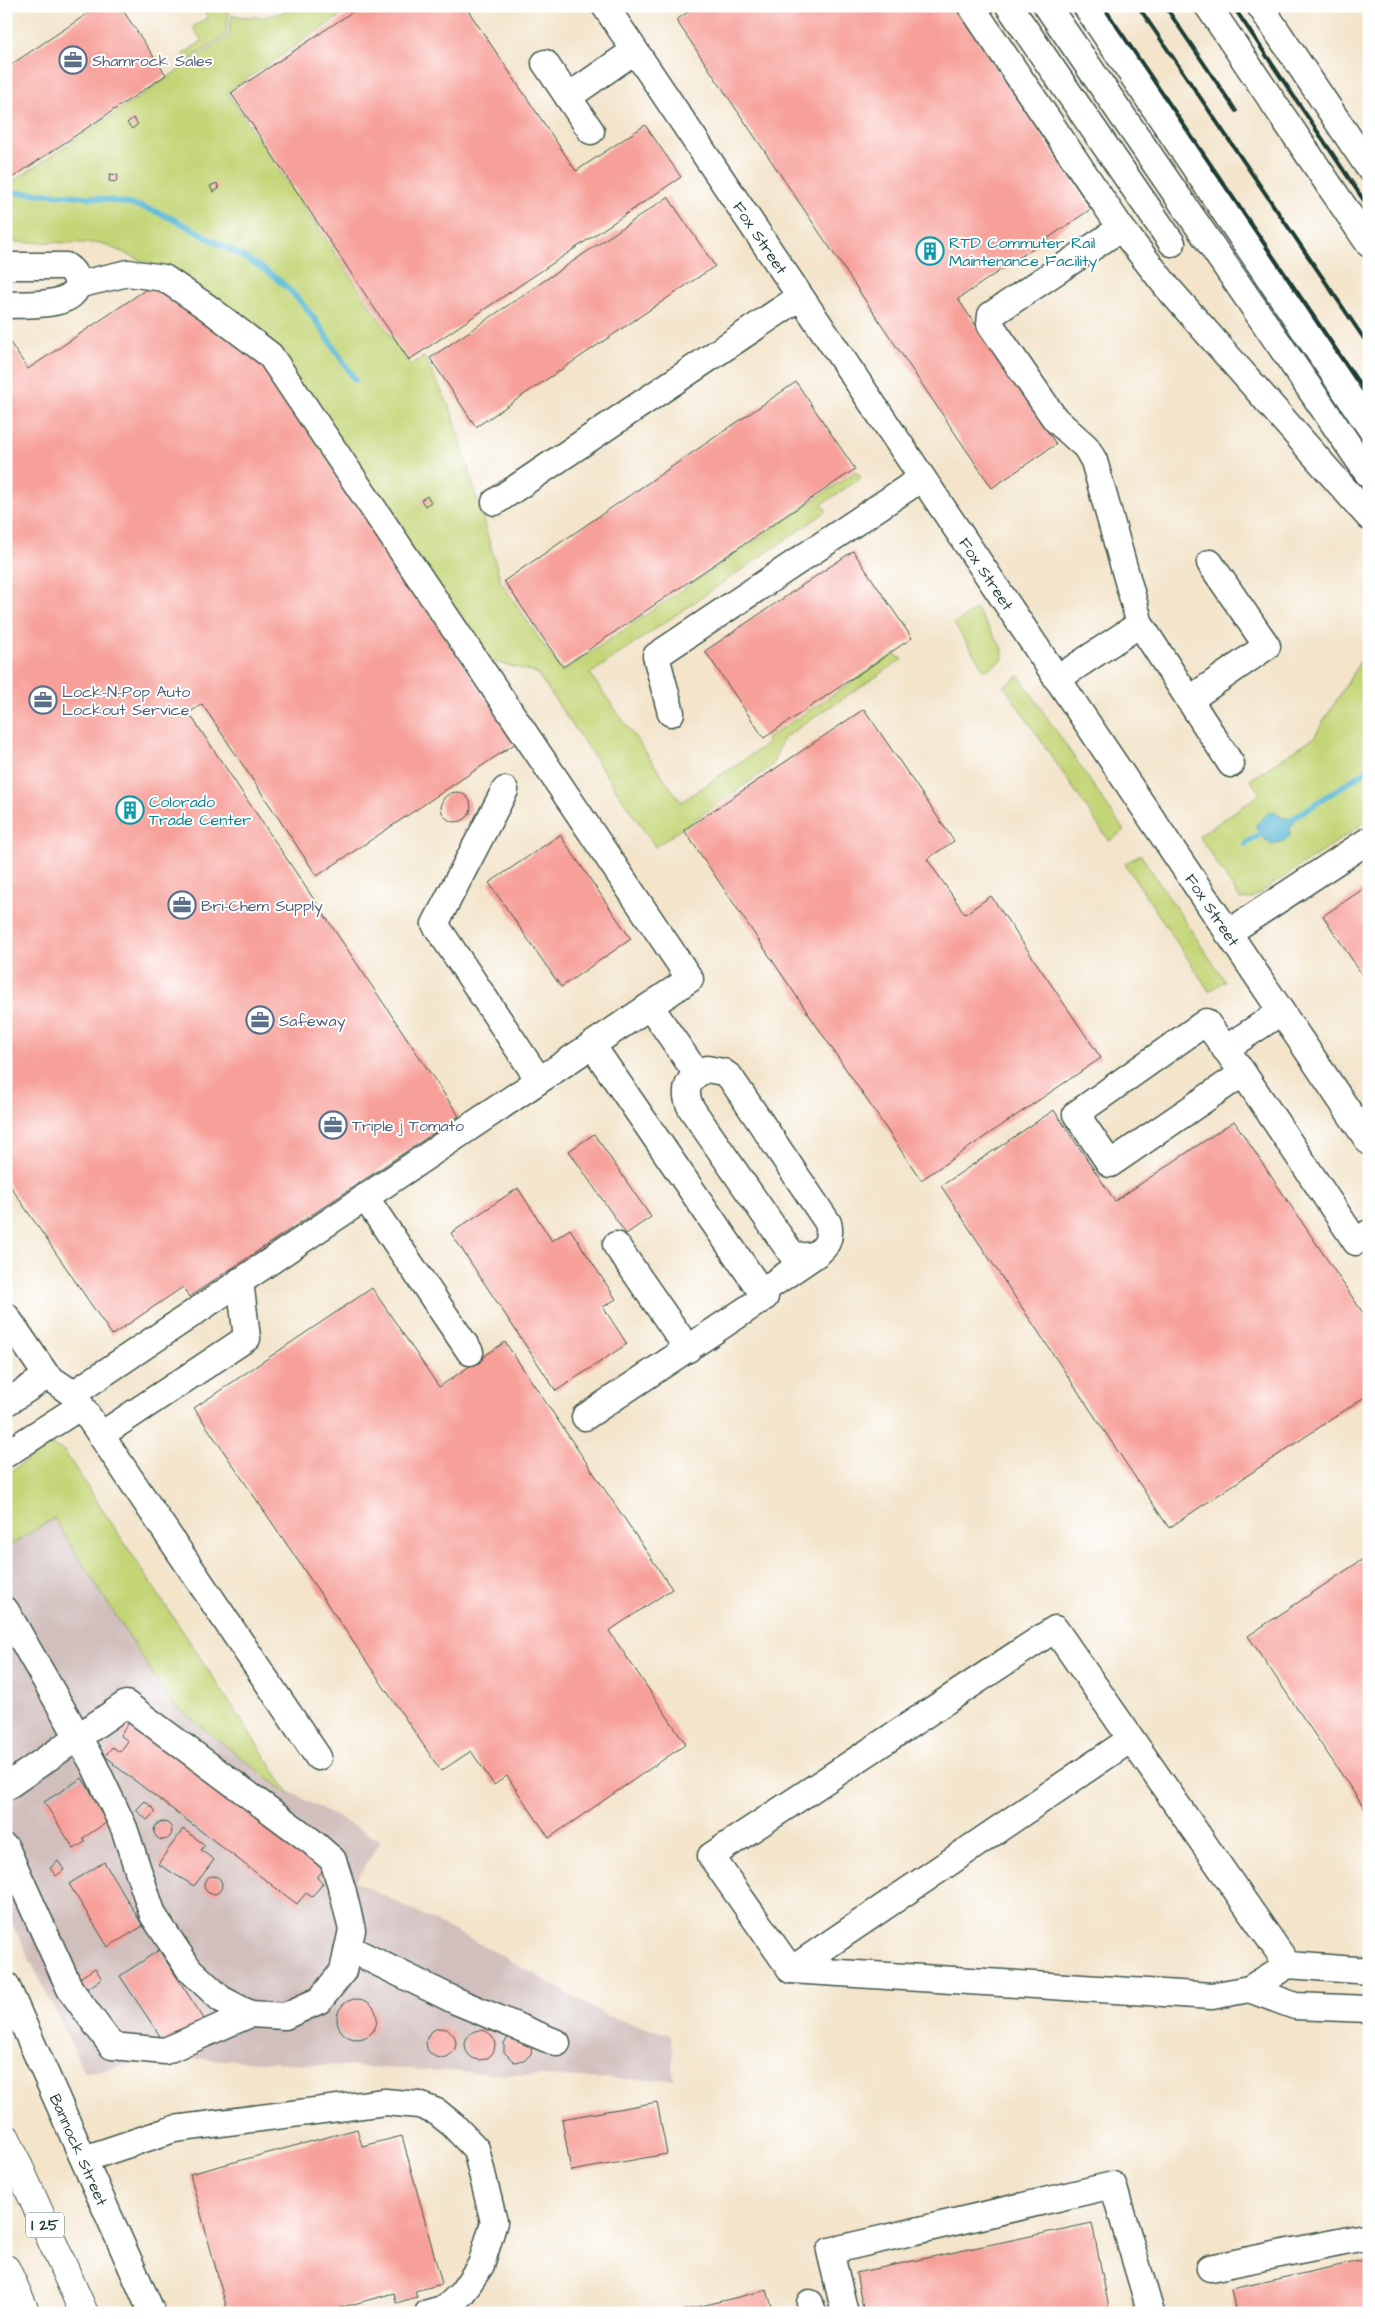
<svg xmlns="http://www.w3.org/2000/svg" width="1375" height="2319" viewBox="0 0 1375 2319" font-family="'Architects Daughter',sans-serif">
	<style>
		.industrial { fill: #d1bfbd }
		.green { fill: #c4d577; stroke: #728956 }
		.water { fill: #56b8d4; stroke: #3a7a84 }
		.lines { fill: none; stroke-linecap: round; stroke-linejoin: round }
		.stream { stroke: #56b8d4; stroke-width: 6 }
		.building { fill: #f7a09a }
		.minor-casing { stroke: #3f564a; stroke-width: 29 }
		.highway-casing { stroke: #3f564a; stroke-width: 30 }
		.minor { stroke: #fff; stroke-width: 26 }
		.highway { stroke: #fff; stroke-width: 28 }
		.rail { stroke: #1f3d34; stroke-width: 4 }
		.labels { text-anchor: middle; stroke-width: 4; stroke-linejoin: round; paint-order: stroke }
		.shield { fill: #fff; stroke: #627771; stroke-width: 1 }
		.shield-label { font-size: 15px; font-weight: bold; fill: #1f3d34 }
		.service-label { font-size: 16px; fill: #4e5e75; stroke: #fff; text-anchor: start }
		.street-label { font-size: 16px; fill: #1f3d34; stroke: #fff }
		.culture-label { font-size: 16px; fill: #0d838f; stroke: #fff; text-anchor: start }
	</style>
	<rect width="100%" height="100%" fill="#fff"/>
	<filter id="ink" filterUnits="userSpaceOnUse"><feTurbulence type="fractalNoise" baseFrequency=".02" numOctaves="2"/><feDisplacementMap in="SourceGraphic" scale="10" xChannelSelector="R" yChannelSelector="G"/><feConvolveMatrix kernelMatrix="1 2 1 2 8 2 1 2 1" color-interpolation-filters="sRGB"/></filter>
	<filter id="wash" filterUnits="userSpaceOnUse"><feTurbulence type="fractalNoise" baseFrequency=".0096" numOctaves="4" result="noise"/><feDisplacementMap in="SourceGraphic" scale="20" xChannelSelector="R" yChannelSelector="G"/><feGaussianBlur stdDeviation="1.12" result="paint"/><feColorMatrix in="noise" values="0 0 0 0 0 0 0 0 0 0 0 0 0 0 0 0 0 1.4 0 .05"/><feComposite in="paint" operator="in"/></filter>
	<g filter="url(#wash)">
		<rect width="100%" height="100%" fill="#f3e4ca"/>
		<!-- industrial -->
		<polygon class="industrial" points="56,1512 167,1687 265,1778 381,1841 355,1881 488,1948 607,2016 671,2035 674,2080 582,2078 165,2057 85,2073 6,1911 6,1543"/>
		<!-- green -->
		<g class="green">
			<polygon points="201,6 216,6 229,13 225,36 188,61 183,54 202,41 193,27 208,17"/>
			<path d="M296,6H355L227,92L410,365L424,357L452,412L501,582L562,672L856,471L861,478L822,504L827,511L590,674L681,802L767,744L766,739L894,654L903,659L783,738L772,766L655,847L537,673L460,653L161,269L101,243L6,242V186L228,37L232,15C255,19 275,18 296,6Z"/>
			<polygon points="976,609 1003,649 1003,659 985,671 954,624"/>
			<polygon points="1369,647 1369,820 1251,899 1240,899 1199,836 1260,794 1250,780 1314,737"/>
			<polygon points="1019,676 1124,831 1109,841 1004,686"/>
			<polygon points="1140,854 1225,981 1209,991 1125,864"/>
			<polygon points="52,1445 64,1451 291,1796 171,1703 54,1518 6,1548 6,1474"/>
		</g>
		<!-- water -->
		<polygon class="water" points="1276,812 1283,818 1292,818 1295,821 1290,829 1290,836 1282,842 1272,845 1262,837 1255,826 1268,813"/>
		<g class="lines">
			<!-- stream -->
			<g class="stream">
				<path d="M6,193C46,192 99,196 138,206C167,213 195,231 221,245C242,256 263,267 282,283C312,309 333,347 355,380"/>
				<polyline points="1286,823 1369,769"/>
				<polyline points="1245,844 1265,831"/>
			</g>
		</g>
		<g id="blocks">
			<!-- building -->
			<g class="building">
				<polygon points="99,6 120,6 166,75 6,182 6,68"/>
				<polygon points="361,6 465,6 576,171 645,125 681,177 409,360 231,93"/>
				<polygon points="697,6 954,6 1091,209 958,299 1056,444 992,488 676,20"/>
				<polygon points="133,118 138,124 132,129 127,123"/>
				<polygon points="110,174 118,175 116,182 109,181"/>
				<polygon points="217,183 219,189 213,192 210,186"/>
				<polygon points="668,197 715,266 476,427 430,358"/>
				<polygon points="154,284 260,360 516,743 317,876 202,704 189,713 459,1116 189,1297 183,1287 112,1335 6,1180 6,343 9,341 28,369"/>
				<polygon points="796,382 855,469 563,667 504,581"/>
				<polygon points="427,496 431,502 425,506 421,500"/>
				<polygon points="853,551 912,638 764,738 705,651"/>
				<polygon points="864,709 954,841 927,859 965,914 991,896 1101,1058 921,1180 684,830"/>
				<circle cx="456" cy="807" r="15"/>
				<polygon points="560,835 631,939 561,987 489,883"/>
				<polygon points="1369,885 1369,985 1323,916"/>
				<polygon points="1054,1110 1115,1201 1234,1121 1369,1322 1369,1394 1169,1528 941,1186"/>
				<polygon points="594,1134 651,1217 626,1234 569,1151"/>
				<polygon points="518,1188 552,1241 570,1229 616,1299 603,1307 627,1344 556,1391 451,1233"/>
				<polygon points="372,1288 439,1387 505,1342 672,1589 609,1631 686,1744 549,1838 507,1776 494,1785 471,1751 441,1771 194,1408"/>
				<polygon points="1369,1555 1369,1815 1248,1636"/>
				<polygon points="131,1720 326,1866 317,1878 323,1883 312,1897 306,1893 297,1904 113,1764 114,1763 105,1756 112,1747 120,1752 128,1741 120,1735"/>
				<polygon points="82,1778 109,1821 83,1838 85,1842 74,1849 44,1802"/>
				<polygon points="145,1801 156,1811 147,1820 136,1810"/>
				<circle cx="163" cy="1831" r="9"/>
				<polygon points="183,1829 205,1845 201,1850 214,1860 194,1886 158,1864"/>
				<polygon points="58,1861 64,1870 56,1876 50,1868"/>
				<polygon points="104,1862 143,1926 108,1947 69,1884"/>
				<circle cx="213" cy="1885" r="9"/>
				<polygon points="159,1950 206,2022 168,2048 120,1976"/>
				<polygon points="95,1968 102,1979 85,1990 78,1979"/>
				<circle cx="357" cy="2019" r="20"/>
				<circle cx="441" cy="2043" r="15"/>
				<circle cx="480" cy="2045" r="15"/>
				<polygon points="510,2035 532,2045 531,2054 524,2061 514,2062 504,2052 504,2043"/>
				<polygon points="657,2102 667,2154 571,2171 562,2119"/>
				<polygon points="357,2129 362,2146 402,2136 442,2284 415,2291 417,2297 396,2303 394,2293 321,2313 228,2313 190,2174"/>
				<polygon points="1092,2223 1110,2313 864,2313 856,2273"/>
				<polygon points="1369,2259 1369,2313 1236,2313 1231,2289"/>
				<polygon points="767,2290 774,2313 677,2313 677,2312"/>
			</g>
		</g>
	</g>
	<g filter="url(#ink)">
		<use href="#blocks" fill-opacity="0" stroke="#3f564a" stroke-width="1"/>
		<g class="lines">
			<!-- minor casing -->
			<g class="minor-casing">
				<g id="minor">
					<path id="s1" d="M605,6L1369,1142"/>
					<polyline points="971,6 1121,228 1167,287 1369,517"/>
					<polyline points="1009,6 1172,243"/>
					<polyline points="1047,6 1369,475"/>
					<polyline points="1086,6 1369,426"/>
					<polyline points="1208,6 1369,244"/>
					<polyline points="1260,6 1369,168"/>
					<polyline points="545,63 591,131"/>
					<polyline points="568,97 634,51"/>
					<polyline points="1121,228 991,315 990,324 1055,419 1086,447 1094,461 1140,624 1231,764"/>
					<path d="M6,266H66C72,270 76,274 77,282C79,308 24,304 6,305"/>
					<polyline points="495,502 800,297"/>
					<polyline points="1057,679 1140,624"/>
					<polyline points="1189,700 1267,646 1210,563"/>
					<polyline points="671,713 656,656 922,478"/>
					<polyline points="505,790 435,924 539,1080"/>
					<polyline points="1228,933 1369,840"/>
					<polyline points="650,1006 697,1074"/>
					<polyline points="1225,1049 1281,1012"/>
					<path d="M707,1069L723,1072L730,1077L828,1223C834,1247 814,1263 791,1253L691,1108C682,1091 688,1076 707,1069Z"/>
					<polyline points="1243,1073 1110,1164 1076,1114 1206,1022 1243,1073 1356,1242 1369,1233"/>
					<polyline points="365,1197 470,1352"/>
					<polyline points="616,1245 688,1349"/>
					<polyline points="761,1292 818,1253"/>
					<polyline points="6,1316 47,1376 73,1394 318,1757"/>
					<polyline points="73,1394 690,979 270,355 207,307 164,278 128,273 77,285"/>
					<polyline points="6,1403 47,1376"/>
					<polyline points="585,1417 765,1297 592,1045"/>
					<polyline points="101,1435 247,1338 240,1281"/>
					<polyline points="6,1454 81,1406"/>
					<polyline points="6,1611 94,1765 124,1828 153,1915 189,1969 221,1999 250,2014 285,2016 320,2000 343,1971 352,1930 343,1892 333,1860 311,1841 126,1704 6,1787"/>
					<polyline points="6,1848 70,1989 112,2046 165,2051 250,2014"/>
					<polyline points="348,1948 456,2001 557,2043"/>
					<polyline points="1288,1965 1055,1629 711,1856 791,1970 1212,1996 1249,1989 1288,1965 1369,1971"/>
					<polyline points="791,1970 1131,1739"/>
					<path id="s2" d="M6,1985L152,2313"/>
					<polyline points="1249,1989 1295,2006 1369,2009"/>
					<polyline points="84,2159 174,2129 385,2102 419,2105 437,2112 453,2125 476,2149 494,2222 481,2265 462,2293 446,2308 428,2313"/>
					<polyline points="1210,2268 1369,2236"/>
					<polyline points="810,2303 813,2313"/>
					<polyline points="845,2313 830,2251 1113,2185 1151,2313"/>
				</g>
			</g>
			<!-- highway casing -->
			<g class="highway-casing">
				<g id="highway">
					<polyline points="6,2138 84,2313"/>
					<polyline points="6,2269 26,2313"/>
				</g>
			</g>
			<!-- minor -->
			<use href="#minor" class="minor"/>
			<!-- highway -->
			<use href="#highway" class="highway"/>
			<!-- rail -->
			<g class="rail">
				<polyline points="1103,6 1369,398"/>
				<polyline points="1138,6 1369,346"/>
				<polyline points="1165,6 1236,111"/>
				<polyline points="1233,6 1369,208"/>
			</g>
		</g>
	</g>
	<!-- icons -->
	<defs>
		<g id="office-ring" transform="scale(1.4375)"><circle r="9.5" fill="#fff" stroke="#5c6f8a" stroke-width="1.5"/><path d="M-6-3h4V-5.5h4V-3h4V5H-6ZM-1-4.5V-3h2v-1.5ZM-6 0V1H6V0Z" fill="#5c6f8a"/></g>
		<g id="building-ring" transform="scale(1.4375)"><circle r="9.5" fill="#fff" stroke="#0f9aa8" stroke-width="1.5"/><path d="M-4-6H4V6H1V3H-1V6H-4ZM-2.5-4.3h1.7v1.8h-1.7ZM.8-4.3h1.7v1.8H.8ZM-2.5-1h1.7V.8h-1.7ZM.8-1h1.7V.8H.8Z" fill="#0f9aa8"/></g>
	</defs>
	<g fill-rule="evenodd">
		<use href="#office-ring" x="73" y="60"/>
		<use href="#building-ring" x="930" y="251"/>
		<use href="#office-ring" x="43" y="700"/>
		<use href="#building-ring" x="130" y="810"/>
		<use href="#office-ring" x="182" y="905"/>
		<use href="#office-ring" x="260" y="1020"/>
		<use href="#office-ring" x="333" y="1125"/>
	</g>
	<g class="labels">
		<!-- shield labels -->
		<rect class="shield" x="26" y="2212.5" width="38" height="25" rx="4"/>
		<g class="shield-label">
			<text x="45" y="2230">I 25</text>
		</g>
		<!-- service labels -->
		<g class="service-label">
			<text x="92" y="66">Shamrock Sales</text>
			<text x="62" y="697">Lock-N-Pop Auto<tspan x="62" dy="18">Lockout Service</tspan></text>
			<text x="201" y="911">Bri-Chem Supply</text>
			<text x="279" y="1026">Safeway</text>
			<text x="352" y="1131">Triple j Tomato</text>
		</g>
		<!-- street labels -->
		<g class="street-label">
			<text dy="6" stroke="none"><textPath href="#s1" startOffset="279">Fox Street</textPath></text>
			<text dy="6" stroke="none"><textPath href="#s1" startOffset="684">Fox Street</textPath></text>
			<text dy="6" stroke="none"><textPath href="#s1" startOffset="1089">Fox Street</textPath></text>
			<text dy="6" stroke="none"><textPath href="#s2" startOffset="180">Bannock Street</textPath></text>
		</g>
		<!-- culture labels -->
		<g class="culture-label">
			<text x="949" y="248">RTD Commuter Rail<tspan x="949" dy="18">Maintenance Facility</tspan></text>
			<text x="149" y="807">Colorado<tspan x="149" dy="18">Trade Center</tspan></text>
		</g>
	</g>
	<!-- margin -->
	<rect width="1375" height="2319" fill="none" stroke="#fff" stroke-width="25"/>
</svg>
